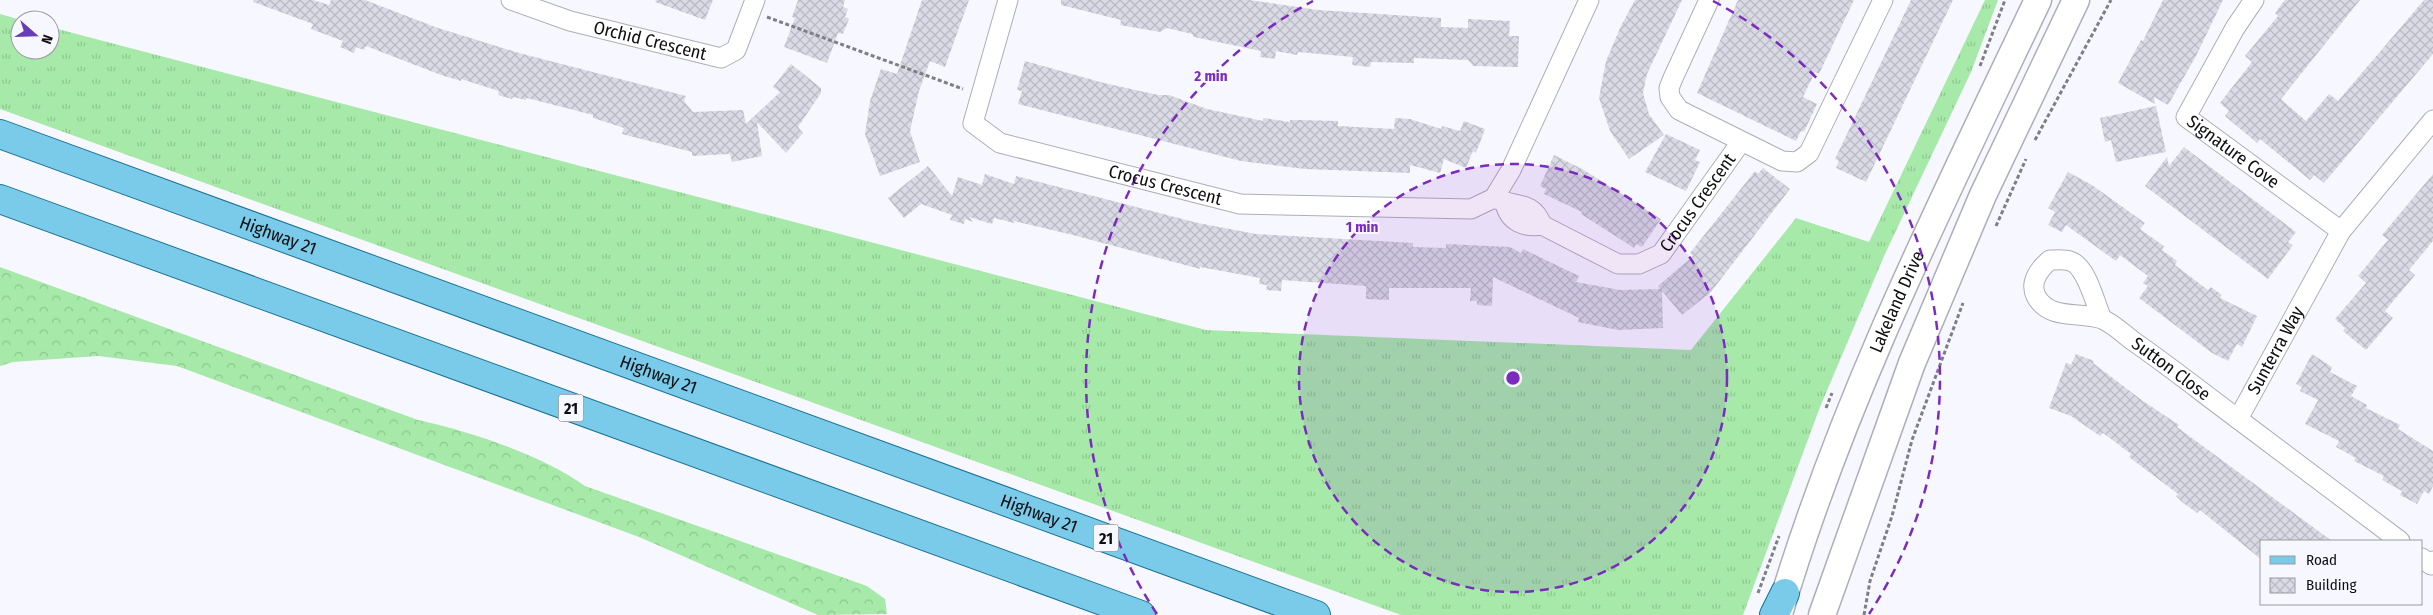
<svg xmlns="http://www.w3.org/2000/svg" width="2433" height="615" viewBox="0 0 2433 615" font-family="'Fira Sans Condensed',sans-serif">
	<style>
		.grass { fill: url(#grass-tufts) }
		.forest { fill: url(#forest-crowns) }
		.building { fill: url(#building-cross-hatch) }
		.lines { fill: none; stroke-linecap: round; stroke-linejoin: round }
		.minor-casing { stroke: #adaeb8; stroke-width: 21 }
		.secondary-casing { stroke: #adaeb8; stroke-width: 29 }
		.primary-casing { stroke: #1b7294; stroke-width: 30 }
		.path { stroke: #7e7f84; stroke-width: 3; stroke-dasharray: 4 2.5; stroke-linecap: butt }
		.minor { stroke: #fff; stroke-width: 19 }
		.secondary { stroke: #fff; stroke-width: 26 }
		.primary { stroke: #7acbe9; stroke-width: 28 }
		.ring { fill: none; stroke: #7b2cbf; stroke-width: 2.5; stroke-dasharray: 9 6 }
		.labels { text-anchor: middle; stroke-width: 4; stroke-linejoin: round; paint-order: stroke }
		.shield { fill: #f7f8ff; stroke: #555559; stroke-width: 1 }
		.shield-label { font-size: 16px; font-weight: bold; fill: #0f0f12 }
		.street-label { font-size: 18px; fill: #0f0f12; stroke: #f7f8ff }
		.centre { fill: #7b2cbf; stroke: #f7f8ff; stroke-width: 2.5 }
		.ring-label { font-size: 15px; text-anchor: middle; font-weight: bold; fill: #7b2cbf; stroke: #f7f8ff; stroke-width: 4; stroke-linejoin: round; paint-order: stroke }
	</style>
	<defs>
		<pattern id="grass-tufts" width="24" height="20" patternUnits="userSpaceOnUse" patternTransform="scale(1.25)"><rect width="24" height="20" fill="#a6e9a8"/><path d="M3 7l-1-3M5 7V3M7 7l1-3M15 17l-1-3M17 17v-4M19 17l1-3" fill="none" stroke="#8ec790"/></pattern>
		<pattern id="forest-crowns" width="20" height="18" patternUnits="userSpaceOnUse" patternTransform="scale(1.25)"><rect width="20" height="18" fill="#a6e9a8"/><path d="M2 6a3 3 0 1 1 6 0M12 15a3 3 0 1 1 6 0" fill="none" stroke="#8ec790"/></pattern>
		<pattern id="building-cross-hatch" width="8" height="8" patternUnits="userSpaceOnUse" patternTransform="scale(1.25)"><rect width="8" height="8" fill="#d9dae5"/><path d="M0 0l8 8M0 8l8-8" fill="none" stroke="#b9bac3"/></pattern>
	</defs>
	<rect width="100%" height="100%" fill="#f7f8ff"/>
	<!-- grass -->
	<polygon class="grass" points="1985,0 1998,0 1971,72 1885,254 1820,407 1743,615 1401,615 0,109 0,14 21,20 20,50 50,50 50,27 1206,330 1691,350 1796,218 1869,242"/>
	<!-- forest -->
	<path class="forest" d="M0,267L418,420C472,432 539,454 585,486L867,586L885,599L887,614L818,615L639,537L177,366L98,356L13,362L0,366Z"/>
	<!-- building -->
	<g class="building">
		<polygon points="253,0 313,0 329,5 331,0 365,0 438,28 519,53 686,96 684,101 693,112 743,110 746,124 780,92 773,87 791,64 821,88 821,93 798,127 803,133 786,153 757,122 762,156 732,162 730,154 692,156 692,152 622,134 624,128 593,118 593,115 527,98 526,100 513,97 512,99 498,95 499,91 461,79 461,81 441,75 366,46 364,50 356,47 354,53 340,47 343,41 311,29 313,24 253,2"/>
		<polygon points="656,0 713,0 705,20 655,2"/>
		<polygon points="798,0 845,0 843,7 848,9 845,17 849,19 843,34 838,33 827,63 784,47 795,18 792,17"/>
		<polygon points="922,0 969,0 945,67 930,61 919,91 910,131 920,162 880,176 865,134 870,101 881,69 897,74"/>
		<polygon points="1061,0 1249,0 1318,10 1441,18 1441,27 1468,28 1468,19 1510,21 1509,36 1519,36 1518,67 1473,66 1468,60 1414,58 1414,63 1371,62 1370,67 1352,65 1353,57 1298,52 1297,55 1276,51 1275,59 1260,57 1261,51 1194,37 1192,34 1167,28 1160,32 1120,25 1121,20 1061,5"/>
		<polygon points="1635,0 1682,0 1647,74 1643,93 1649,114 1664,135 1629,159 1610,131 1599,98 1606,61 1621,26"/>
		<polygon points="1738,0 1854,0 1819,74 1815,72 1803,97 1817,104 1804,132 1801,131 1796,141 1697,93"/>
		<polygon points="1911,0 1953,0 1866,182 1836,168 1839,161 1835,159"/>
		<polygon points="2163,0 2223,0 2196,56 2168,105 2154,97 2155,104 2118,83 2141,40 2143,41"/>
		<polygon points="2285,0 2360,0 2281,99 2306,121 2329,94 2338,101 2424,0 2433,0 2433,54 2324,183 2314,175 2310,180 2260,139 2257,143 2225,116 2229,111 2220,103 2252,62 2245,56 2278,16 2275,13"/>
		<polygon points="1025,61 1104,83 1158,95 1169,95 1207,109 1263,121 1263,118 1290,122 1290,120 1299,120 1338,121 1338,126 1394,129 1395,118 1410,119 1441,129 1442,126 1460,131 1464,121 1485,129 1476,153 1473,151 1466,168 1444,159 1440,173 1410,165 1410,173 1305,169 1241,161 1018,104 1022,91 1017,90"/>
		<polygon points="2156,106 2166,152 2116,162 2111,140 2105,142 2100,118"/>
		<polygon points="1666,134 1700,150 1695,160 1700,162 1686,191 1645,172"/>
		<polygon points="2184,147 2296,232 2288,242 2293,245 2268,279 2145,186 2167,157 2169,166"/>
		<polygon points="1554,155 1584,170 1661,219 1642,247 1636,244 1634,248 1581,214 1582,212 1544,194 1546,189 1540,186"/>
		<polygon points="928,166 952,196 958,177 982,185 985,174 1014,184 1016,176 1198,223 1256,234 1413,243 1413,247 1446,248 1446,244 1510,247 1521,253 1523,249 1579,276 1576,282 1620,290 1660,289 1658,286 1693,256 1690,253 1755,171 1758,174 1763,168 1790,189 1711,292 1682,315 1662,291 1663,328 1618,330 1578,322 1579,318 1493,277 1492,306 1477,305 1477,301 1470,301 1471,288 1389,288 1389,300 1366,299 1366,286 1282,280 1281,291 1266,290 1267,285 1259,284 1260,278 1200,267 1200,269 1073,235 1014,221 1014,223 994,218 992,224 969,217 973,222 965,219 964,224 950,220 952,215 921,204 904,218 888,198"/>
		<polygon points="2068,172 2092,185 2145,223 2140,229 2164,246 2162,250 2177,261 2175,265 2208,290 2211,287 2222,295 2220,298 2257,316 2242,347 2237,344 2228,361 2212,353 2139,298 2148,286 2143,283 2148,276 2120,255 2116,261 2066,225 2062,232 2048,225 2055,212 2048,208"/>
		<polygon points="2433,174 2433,241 2409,270 2415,275 2385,311 2393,318 2366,350 2343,331 2345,328 2335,319 2366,283 2358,276 2388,240 2382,235"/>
		<polygon points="2076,354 2094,361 2093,363 2143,401 2179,425 2177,427 2332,541 2262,541 2262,560 2200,510 2197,513 2182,502 2176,496 2178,494 2129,457 2131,454 2103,433 2100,436 2071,416 2049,408 2066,363 2071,365"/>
		<polygon points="2312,354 2332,367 2330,372 2357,386 2351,396 2367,405 2366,408 2400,425 2398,429 2433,451 2433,486 2429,494 2424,491 2417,504 2400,495 2402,491 2382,480 2384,476 2354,461 2356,458 2336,447 2339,441 2305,424 2318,400 2300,391 2302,387 2296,384"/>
	</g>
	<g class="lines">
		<!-- minor casing -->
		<g class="minor-casing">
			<g id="minor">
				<path id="s1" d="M511,0L570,21L721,58L736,50L755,0"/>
				<path id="s2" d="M1008,0L973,123L1000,143L1240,204L1471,209L1494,198L1511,170L1589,0"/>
				<polyline points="1709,0 1673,78 1669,88 1670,97 1679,110 1782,161 1797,162 1809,153 1883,0"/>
				<path id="s3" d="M2254,0L2235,28L2186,117L2341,231"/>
				<path d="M1495,198C1514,208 1532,199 1542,225"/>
				<path id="s4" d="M1505,203C1509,222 1525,228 1542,225L1618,264H1639L1661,254L1741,142"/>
				<path id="s5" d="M2102,319C2095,304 2087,266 2070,261C2064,259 2056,260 2050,260C2040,268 2029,282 2036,296C2049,321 2080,311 2102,319C2112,323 2124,334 2133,341C2169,366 2203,393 2238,419"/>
				<path id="s6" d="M2400,541L2238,419L2341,231L2433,120"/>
				<polyline points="2422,558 2431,565 2433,561"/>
			</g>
		</g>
		<!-- secondary casing -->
		<g class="secondary-casing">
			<g id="secondary">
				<path id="s7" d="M1779,614C1842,400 1943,200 2038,0"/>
				<polyline points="1822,615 1912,363 1983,195 2076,0"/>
			</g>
		</g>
		<!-- primary casing -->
		<g class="primary-casing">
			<g id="primary">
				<path id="s8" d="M0,134L1316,615"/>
				<polyline points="0,199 1141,615"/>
				<polyline points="1774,615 1785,593"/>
			</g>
		</g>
		<!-- path -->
		<g class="path">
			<polyline points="767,17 963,89"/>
			<polyline points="1980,66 2005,0"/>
			<polyline points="2035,140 2111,0"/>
			<polyline points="1996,226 2026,159"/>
			<polyline points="1826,408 1832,393"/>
			<polyline points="1758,593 1779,536"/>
			<polyline points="1864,615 1870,581 1892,516 1912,440 1963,303"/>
		</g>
		<!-- minor -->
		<use href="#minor" class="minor"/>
		<!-- secondary -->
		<use href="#secondary" class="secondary"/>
		<!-- primary -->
		<use href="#primary" class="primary"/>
	</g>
	<!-- distance rings -->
	<circle cx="1513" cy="378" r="214" fill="#7b2cbf" fill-opacity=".12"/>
	<g class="ring">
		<circle cx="1513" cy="378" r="214"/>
		<path d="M1157 614A427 427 0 0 1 1313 1M1713 1A427 427 0 0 1 1869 614"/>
	</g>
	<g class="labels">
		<!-- shield labels -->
		<g class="shield">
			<rect x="558.5" y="394.5" width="25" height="27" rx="4"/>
			<rect x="1093.5" y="524.5" width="25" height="27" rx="4"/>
		</g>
		<g class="shield-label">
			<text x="571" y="414">21</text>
			<text x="1106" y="544">21</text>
		</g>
		<!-- street labels -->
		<g class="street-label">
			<text dy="6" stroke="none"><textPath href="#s1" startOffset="145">Orchid Crescent</textPath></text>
			<text dy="6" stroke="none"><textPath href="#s3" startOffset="194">Signature Cove</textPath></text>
			<text dy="6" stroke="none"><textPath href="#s2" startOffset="332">Crocus Crescent</textPath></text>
			<text dy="6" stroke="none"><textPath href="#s4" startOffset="242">Crocus Crescent</textPath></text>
			<text dy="6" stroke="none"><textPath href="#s8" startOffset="296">Highway 21</textPath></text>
			<text dy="6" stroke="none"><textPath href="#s7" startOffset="334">Lakeland Drive</textPath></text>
			<text dy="6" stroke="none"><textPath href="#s6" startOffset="281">Sunterra Way</textPath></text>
			<text dy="6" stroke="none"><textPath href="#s5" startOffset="288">Sutton Close</textPath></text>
			<text dy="6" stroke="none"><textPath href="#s8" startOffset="701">Highway 21</textPath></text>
			<text dy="6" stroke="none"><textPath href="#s8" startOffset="1106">Highway 21</textPath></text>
		</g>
	</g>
	<circle cx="1513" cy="378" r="8" class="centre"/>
	<g class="ring-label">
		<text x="1211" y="81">2 min</text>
		<text x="1362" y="232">1 min</text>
	</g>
	<!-- legend -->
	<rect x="2260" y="540" width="162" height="65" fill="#f7f8ff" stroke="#9a9ba0"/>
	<rect x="2270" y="556" width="25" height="8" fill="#7acbe9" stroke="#9a9ba0"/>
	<text x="2306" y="565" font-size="15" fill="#0f0f12">Road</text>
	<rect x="2270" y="578" width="25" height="15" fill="url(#building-cross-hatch)" stroke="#9a9ba0"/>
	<text x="2306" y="590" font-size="15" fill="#0f0f12">Building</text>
	<!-- north arrow -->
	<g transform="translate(35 35) rotate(110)"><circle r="24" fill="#f7f8ff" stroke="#9a9ba0"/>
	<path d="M0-4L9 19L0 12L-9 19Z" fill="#673eb6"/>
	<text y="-8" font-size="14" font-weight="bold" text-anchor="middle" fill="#0f0f12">N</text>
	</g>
</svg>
